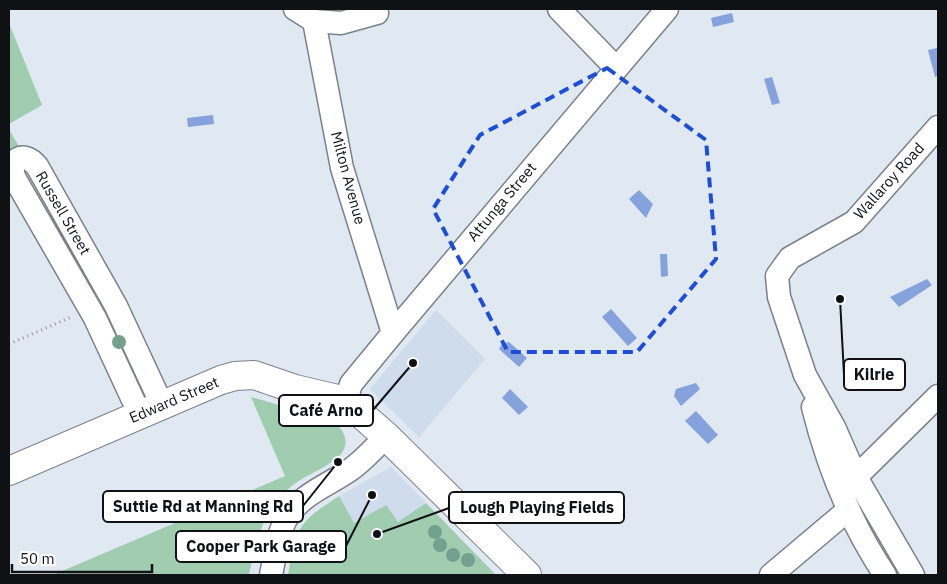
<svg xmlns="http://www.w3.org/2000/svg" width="947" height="584" viewBox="0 0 947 584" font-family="'IBM Plex Sans',sans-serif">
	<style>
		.built { fill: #cfdceb }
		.green { fill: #a0ccb0 }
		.water { fill: #85a2dc }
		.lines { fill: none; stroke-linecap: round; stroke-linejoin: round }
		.street-casing { stroke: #7a8189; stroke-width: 25 }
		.secondary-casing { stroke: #7a8189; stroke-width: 30 }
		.path { stroke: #92979e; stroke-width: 3; stroke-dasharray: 1 4; stroke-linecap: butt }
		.street { stroke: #fff; stroke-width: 22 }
		.secondary { stroke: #fff; stroke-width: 28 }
		.tree { fill: #73a08f }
		.marked { fill: none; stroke: #1d4ed8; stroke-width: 4; stroke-dasharray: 10 6; stroke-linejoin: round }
		.labels { text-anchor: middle; stroke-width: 5; stroke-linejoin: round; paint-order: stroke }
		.street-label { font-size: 15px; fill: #0f1114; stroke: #fff }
		.leader { fill: none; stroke: #0f1114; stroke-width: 2 }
		.callout-dot { fill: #0f1114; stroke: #fff; stroke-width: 2 }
		.callout { fill: #fff; stroke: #0f1114; stroke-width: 2 }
		.callout-label { font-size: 16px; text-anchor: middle; font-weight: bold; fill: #0f1114 }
	</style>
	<rect width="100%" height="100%" fill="#e0e8f1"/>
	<!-- built -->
	<g class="built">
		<polygon points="436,310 485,359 419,437 370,389"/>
		<polygon points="391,467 426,503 398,523 353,523 339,496"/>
	</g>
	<!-- green -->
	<g class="green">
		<polygon points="9,23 42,105 9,124"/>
		<polygon points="9,129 22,152 9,158"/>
		<path d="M251,397L330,420C343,427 351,441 341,454C334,463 312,473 302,479C265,501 257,536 249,575H53L285,476Z"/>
		<path d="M339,496L354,523L386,505L398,522L426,503L496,575H288C291,560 292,539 302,526C311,513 326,505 339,496Z"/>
	</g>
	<!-- water -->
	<g class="water">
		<polygon points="732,13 734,22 713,27 711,18"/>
		<polygon points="937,48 938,76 935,77 928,50"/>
		<polygon points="772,77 780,103 772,105 764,79"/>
		<polygon points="213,115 214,124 188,127 187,118"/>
		<polygon points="639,190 653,204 646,218 629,199"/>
		<polygon points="667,254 668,276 661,277 660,254"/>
		<polygon points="927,279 932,285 899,307 890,297"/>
		<polygon points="611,309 637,338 628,346 602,317"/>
		<polygon points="509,342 527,358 519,367 499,349 502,344"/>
		<polygon points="696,383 700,389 681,406 674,396 676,389"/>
		<polygon points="510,389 528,407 519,415 502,398"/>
		<polygon points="696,411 718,435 708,444 685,421"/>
	</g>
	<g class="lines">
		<!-- street casing -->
		<g class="street-casing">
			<g id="street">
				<polyline points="295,9 314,21 342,168 393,333"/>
				<polyline points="559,9 616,68"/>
				<polyline points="314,21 341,23 377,13"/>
				<polyline points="346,401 351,384 393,333 667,9"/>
				<path d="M813,407C828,468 851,524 885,575"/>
				<path d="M140,415L95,318L15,179C7,160 23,149 37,166L116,306L162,405"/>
				<polyline points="856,477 938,396"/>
				<path d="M271,575C275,556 277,536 286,519C301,494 327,486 350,470C364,460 375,448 386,436"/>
				<polyline points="771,575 848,510"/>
				<polyline points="913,575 856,477 834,427 805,375 779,297 777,276 790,258 854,222 938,127"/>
			</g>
		</g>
		<!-- secondary casing -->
		<g class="secondary-casing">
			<polyline id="secondary" points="9,471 221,380 235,376 254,375 295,389 346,401 386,436 527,575"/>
		</g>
		<!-- path -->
		<polyline class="path" points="9,344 71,317"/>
		<!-- street -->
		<use href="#street" class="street"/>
		<!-- secondary -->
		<use href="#secondary" class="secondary"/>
	</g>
	<!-- trees -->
	<g class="tree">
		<circle cx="119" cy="342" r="7"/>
		<circle cx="435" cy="532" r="7"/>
		<circle cx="440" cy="545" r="7"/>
		<circle cx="453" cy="555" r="7"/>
		<circle cx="468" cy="560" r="7"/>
	</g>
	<!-- marked area -->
	<path class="marked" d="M607,68L706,140L716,259L637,352H508L433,209L480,135Z"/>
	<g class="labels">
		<!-- street labels -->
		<g class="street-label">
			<text transform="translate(348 178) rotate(75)" y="5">Milton Avenue</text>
			<text transform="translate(889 181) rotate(-48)" y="5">Wallaroy Road</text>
			<text transform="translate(502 202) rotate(-50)" y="5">Attunga Street</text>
			<text transform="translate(63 213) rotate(60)" y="5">Russell Street</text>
			<text transform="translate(174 400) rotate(-23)" y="5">Edward Street</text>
		</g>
	</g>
	<!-- callouts -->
	<path class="leader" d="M840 299L844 375M413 363L373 410M338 462L303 506M377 534L449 508M372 495L346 546"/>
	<g class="callout-dot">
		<circle cx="840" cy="299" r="5"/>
		<circle cx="413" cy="363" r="5"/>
		<circle cx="338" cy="462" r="5"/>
		<circle cx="377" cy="534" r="5"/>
		<circle cx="372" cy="495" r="5"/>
	</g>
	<g class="callout">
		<rect x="844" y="359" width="61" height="31" rx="5"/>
		<rect x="279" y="395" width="94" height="31" rx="5"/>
		<rect x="103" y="491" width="200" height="31" rx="5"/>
		<rect x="449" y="492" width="175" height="31" rx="5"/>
		<rect x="176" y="531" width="170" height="31" rx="5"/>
	</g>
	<g class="callout-label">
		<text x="874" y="380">Kilrie</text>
		<text x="326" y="416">Café Arno</text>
		<text x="203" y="512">Suttie Rd at Manning Rd</text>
		<text x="537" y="513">Lough Playing Fields</text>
		<text x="261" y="552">Cooper Park Garage</text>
	</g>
	<!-- border -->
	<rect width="947" height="584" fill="none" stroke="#0f1114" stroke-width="20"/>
	<!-- scale -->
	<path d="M12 564v8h140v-8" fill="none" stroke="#0f1114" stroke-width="2.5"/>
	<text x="20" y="564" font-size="15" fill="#0f1114" stroke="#ffffff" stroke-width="4" paint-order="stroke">50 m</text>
</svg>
